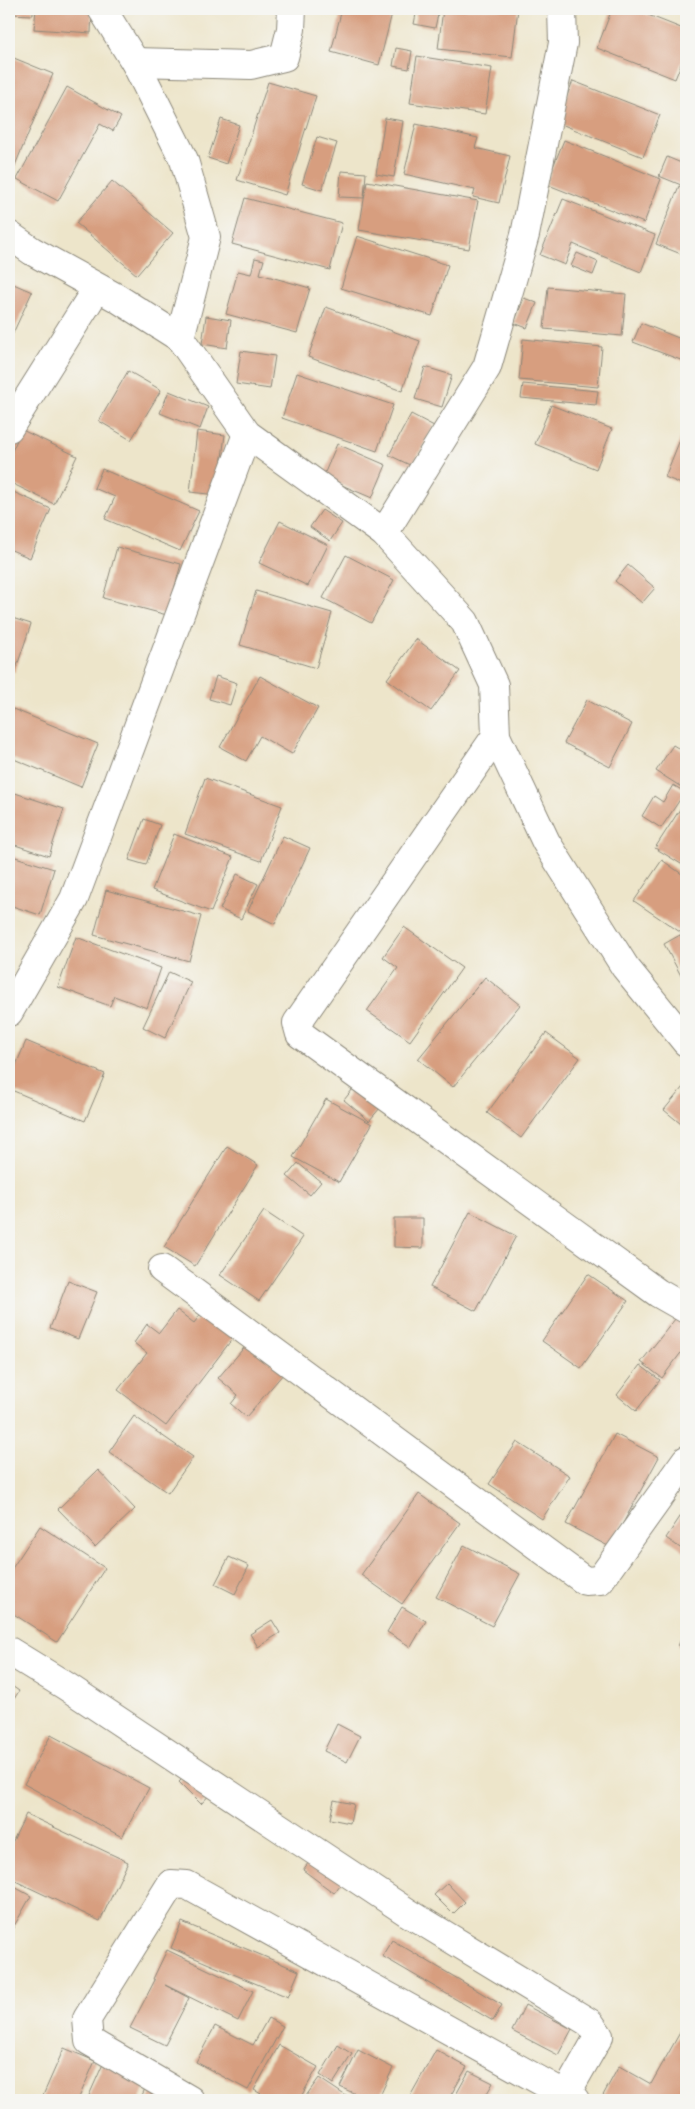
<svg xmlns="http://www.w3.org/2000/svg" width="695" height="2109" viewBox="0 0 695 2109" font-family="'Gochi Hand',sans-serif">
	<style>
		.building { fill: #d79e7f }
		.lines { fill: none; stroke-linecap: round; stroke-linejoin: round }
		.minor-casing { stroke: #8c887a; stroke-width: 30 }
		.minor { stroke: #fff; stroke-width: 28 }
	</style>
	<rect width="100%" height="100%" fill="#f6f6f2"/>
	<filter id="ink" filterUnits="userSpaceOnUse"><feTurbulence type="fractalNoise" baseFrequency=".02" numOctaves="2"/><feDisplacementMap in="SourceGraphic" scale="10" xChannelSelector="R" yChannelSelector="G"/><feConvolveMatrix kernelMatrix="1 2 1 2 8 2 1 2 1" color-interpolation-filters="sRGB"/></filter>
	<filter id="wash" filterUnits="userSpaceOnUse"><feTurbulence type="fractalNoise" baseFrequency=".0096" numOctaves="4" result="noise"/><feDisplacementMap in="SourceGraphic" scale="20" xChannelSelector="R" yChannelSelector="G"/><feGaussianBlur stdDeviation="1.12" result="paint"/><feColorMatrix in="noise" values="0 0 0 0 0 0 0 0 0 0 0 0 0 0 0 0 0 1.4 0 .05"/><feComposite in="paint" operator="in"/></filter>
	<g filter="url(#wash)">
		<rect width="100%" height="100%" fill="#ede5ca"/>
		<g id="blocks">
			<!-- building -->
			<g class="building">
				<polygon points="9,9 33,9 33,15 9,14"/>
				<polygon points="36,9 92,9 91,33 34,29"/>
				<polygon points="342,9 393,9 379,65 331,52"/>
				<polygon points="417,9 439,9 435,28 414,24"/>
				<polygon points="443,9 518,9 512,57 438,49"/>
				<polygon points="612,9 633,9 686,30 686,52 675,79 597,48"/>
				<polygon points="396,48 412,51 409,69 393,66"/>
				<polygon points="9,56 53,74 11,175 9,174"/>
				<polygon points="417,56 492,68 485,114 410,103"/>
				<polygon points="573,81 660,115 643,157 556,122"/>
				<polygon points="268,82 316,96 285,195 237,180"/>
				<polygon points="67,87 121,117 113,131 100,124 58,201 17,179"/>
				<polygon points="385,118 403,121 394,177 376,174"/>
				<polygon points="221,119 239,125 226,164 208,158"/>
				<polygon points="416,124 478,138 475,148 510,156 499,203 473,197 475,190 404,174"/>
				<polygon points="317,137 337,143 322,190 302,184"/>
				<polygon points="564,140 661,179 644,223 546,184"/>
				<polygon points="667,157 686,165 686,187 659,176"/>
				<polygon points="341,171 366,173 364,198 339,197"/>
				<polygon points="112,181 173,233 137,275 76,223"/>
				<polygon points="367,181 478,201 469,249 359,230"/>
				<polygon points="679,186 686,189 686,256 656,244"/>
				<polygon points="245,198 342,223 330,270 232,244"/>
				<polygon points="563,199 655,235 641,272 573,244 565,265 540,255"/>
				<polygon points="357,236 448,265 432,316 341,288"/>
				<polygon points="577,253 598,262 593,275 571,266"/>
				<polygon points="255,258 264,260 260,274 310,288 297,333 226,314 238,271 251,274"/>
				<polygon points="9,282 32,292 9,342"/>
				<polygon points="548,287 626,294 622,336 544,329"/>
				<polygon points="524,298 537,303 527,328 514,323"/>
				<polygon points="326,307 420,341 402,391 308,357"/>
				<polygon points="206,316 231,320 227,348 202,344"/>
				<polygon points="641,323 686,341 686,362 633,342"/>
				<polygon points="523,339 602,347 598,387 519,380"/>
				<polygon points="241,351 275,356 270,389 236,384"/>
				<polygon points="425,367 452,375 442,407 415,399"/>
				<polygon points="128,371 161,390 131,440 99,421"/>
				<polygon points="297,373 393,405 377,451 282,418"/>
				<polygon points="523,384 598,391 596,405 521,398"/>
				<polygon points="169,391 208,407 200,429 160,413"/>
				<polygon points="551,405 612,429 596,469 535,444"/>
				<polygon points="411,414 434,426 412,466 389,455"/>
				<polygon points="686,425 686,486 665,477"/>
				<polygon points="22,430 77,456 54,504 9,482 9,457"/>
				<polygon points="197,431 225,435 217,495 190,492"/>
				<polygon points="337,444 386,465 372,498 323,477"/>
				<polygon points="102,469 199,511 180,551 105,519 115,497 94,488"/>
				<polygon points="9,490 51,509 30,558 9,549"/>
				<polygon points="322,510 342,523 330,541 310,527"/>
				<polygon points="280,521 328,545 308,586 259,563"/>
				<polygon points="117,547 181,564 167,615 103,598"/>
				<polygon points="346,555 394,580 371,623 323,598"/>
				<polygon points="628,565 655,588 642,603 615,581"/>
				<polygon points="256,591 332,613 316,668 240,645"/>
				<polygon points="9,617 31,624 15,672 9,670"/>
				<polygon points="416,639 460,671 431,711 387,679"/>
				<polygon points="216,676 237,683 230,705 209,699"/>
				<polygon points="260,676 318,708 292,754 260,736 246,761 220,747"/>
				<polygon points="587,700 632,724 610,767 564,743"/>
				<polygon points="13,709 98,744 81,787 9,757 9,718"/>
				<polygon points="673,745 686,753 686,790 656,771"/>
				<polygon points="205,778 282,806 261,861 185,834"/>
				<polygon points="673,785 685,792 661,828 642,816 654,796 663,802"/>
				<polygon points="9,791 64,809 49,856 9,843"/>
				<polygon points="684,803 686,805 686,867 655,848"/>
				<polygon points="144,819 160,825 146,865 129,860"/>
				<polygon points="174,834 233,857 211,912 152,890"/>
				<polygon points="283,836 310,848 275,924 248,911"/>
				<polygon points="9,855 54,869 40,915 9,905"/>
				<polygon points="662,860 686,877 686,936 634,901"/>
				<polygon points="237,874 258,884 241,919 220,909"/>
				<polygon points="106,890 201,916 189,961 94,935"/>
				<polygon points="404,927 462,968 410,1041 367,1011 398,968 383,957"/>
				<polygon points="680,935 686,947 686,985 664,944"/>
				<polygon points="76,937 161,968 147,1008 114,996 110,1006 58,987"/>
				<polygon points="169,972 191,982 165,1038 143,1027"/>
				<polygon points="485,977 520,1005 453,1087 418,1059"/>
				<polygon points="546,1033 580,1058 521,1138 487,1113"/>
				<polygon points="26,1041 105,1074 85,1121 9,1089 9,1082"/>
				<polygon points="361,1079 386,1101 369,1121 344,1100"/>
				<polygon points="683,1087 686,1090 686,1128 664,1110"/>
				<polygon points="326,1099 372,1124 339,1182 293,1157"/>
				<polygon points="227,1146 258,1165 195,1266 164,1247"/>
				<polygon points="298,1163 321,1182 310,1195 287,1176"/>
				<polygon points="264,1211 303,1237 259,1301 220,1275"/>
				<polygon points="470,1212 516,1236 476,1311 430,1287"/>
				<polygon points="394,1218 423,1218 423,1248 394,1247"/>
				<polygon points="588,1274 628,1301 581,1368 542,1341"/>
				<polygon points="68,1281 97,1292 78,1339 50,1328"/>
				<polygon points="177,1310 194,1323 204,1310 236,1334 166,1426 118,1390 147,1353 134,1343 147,1324 159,1333"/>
				<polygon points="679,1314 686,1320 686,1346 662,1378 641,1362"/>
				<polygon points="248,1343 284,1373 246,1417 231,1404 238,1395 218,1378"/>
				<polygon points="640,1365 660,1380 636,1411 617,1395"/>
				<polygon points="134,1416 193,1457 168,1493 109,1452"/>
				<polygon points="615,1434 659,1457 610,1547 566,1524"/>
				<polygon points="517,1442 570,1476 542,1519 489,1484"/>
				<polygon points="98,1470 135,1509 95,1547 58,1509"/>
				<polygon points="419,1494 460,1523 402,1604 361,1575"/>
				<polygon points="684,1511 686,1513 686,1552 666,1538"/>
				<polygon points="40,1526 105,1568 57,1642 9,1611 9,1573"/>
				<polygon points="464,1545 520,1574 492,1626 436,1597"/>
				<polygon points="229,1557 249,1566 235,1594 215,1584"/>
				<polygon points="402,1607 426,1621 411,1647 387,1632"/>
				<polygon points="272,1620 280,1633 258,1647 250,1634"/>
				<polygon points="686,1628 686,1650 678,1646"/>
				<polygon points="9,1684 19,1691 9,1707"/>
				<polygon points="337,1724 360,1736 347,1762 324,1751"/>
				<polygon points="51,1735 149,1788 122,1837 24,1784"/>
				<polygon points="191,1770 213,1791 201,1804 179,1782"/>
				<polygon points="334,1800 354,1804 350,1823 330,1819"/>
				<polygon points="26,1814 128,1862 100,1921 9,1878 9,1849"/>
				<polygon points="314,1855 346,1877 334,1893 303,1870"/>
				<polygon points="447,1883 465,1902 453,1914 434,1895"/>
				<polygon points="9,1884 31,1896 9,1935"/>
				<polygon points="182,1922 299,1971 288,1997 171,1948"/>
				<polygon points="392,1940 502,2005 493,2021 382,1956"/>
				<polygon points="167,1950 253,1991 238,2021 165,1985 189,1998 165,2045 130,2028 155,1980 153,1979"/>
				<polygon points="525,2005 572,2029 558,2055 512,2031"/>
				<polygon points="268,2018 283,2026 248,2090 196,2062 215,2026 253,2045"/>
				<polygon points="686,2022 686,2100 601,2099 619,2066 651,2084"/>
				<polygon points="279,2045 318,2067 299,2100 272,2100 254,2090"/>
				<polygon points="338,2045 352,2054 333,2084 320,2075"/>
				<polygon points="64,2048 95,2061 78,2100 41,2100"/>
				<polygon points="358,2050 393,2068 378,2100 369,2100 340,2087"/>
				<polygon points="436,2050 467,2067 448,2100 408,2100"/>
				<polygon points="103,2064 147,2084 140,2100 87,2100"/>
				<polygon points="469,2071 493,2083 483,2100 453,2100"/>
				<polygon points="319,2078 352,2100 303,2100"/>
				<polygon points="152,2093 168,2100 149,2100"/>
			</g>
		</g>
	</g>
	<g filter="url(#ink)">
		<use href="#blocks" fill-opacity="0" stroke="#8c887a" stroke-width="1"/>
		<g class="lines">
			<!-- minor casing -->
			<g class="minor-casing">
				<g id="minor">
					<polyline points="102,9 135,62 184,160 206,237 180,338"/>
					<polyline points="135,62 251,65 284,57 291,29 292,9"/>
					<polyline points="9,235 32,251 117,298 180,338 247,434 384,533 465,622 494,685 496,736 546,842 625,967 686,1042"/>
					<polyline points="9,428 97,288"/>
					<polyline points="384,533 487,367 525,235 563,43 562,9"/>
					<polyline points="496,736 297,1023 300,1034 658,1293 686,1309"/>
					<polyline points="9,1012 74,899 247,434"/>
					<polyline points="162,1269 585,1581 600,1580 686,1460"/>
					<polyline points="9,1651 66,1686 407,1912 590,2023 599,2036 566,2094"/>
					<polyline points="190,2100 89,2041 87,2019 171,1884 187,1885 575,2100"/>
				</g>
			</g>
			<!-- minor -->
			<use href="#minor" class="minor"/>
		</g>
	</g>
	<!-- margin -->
	<rect width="695" height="2109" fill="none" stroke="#f6f6f2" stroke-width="30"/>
</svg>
